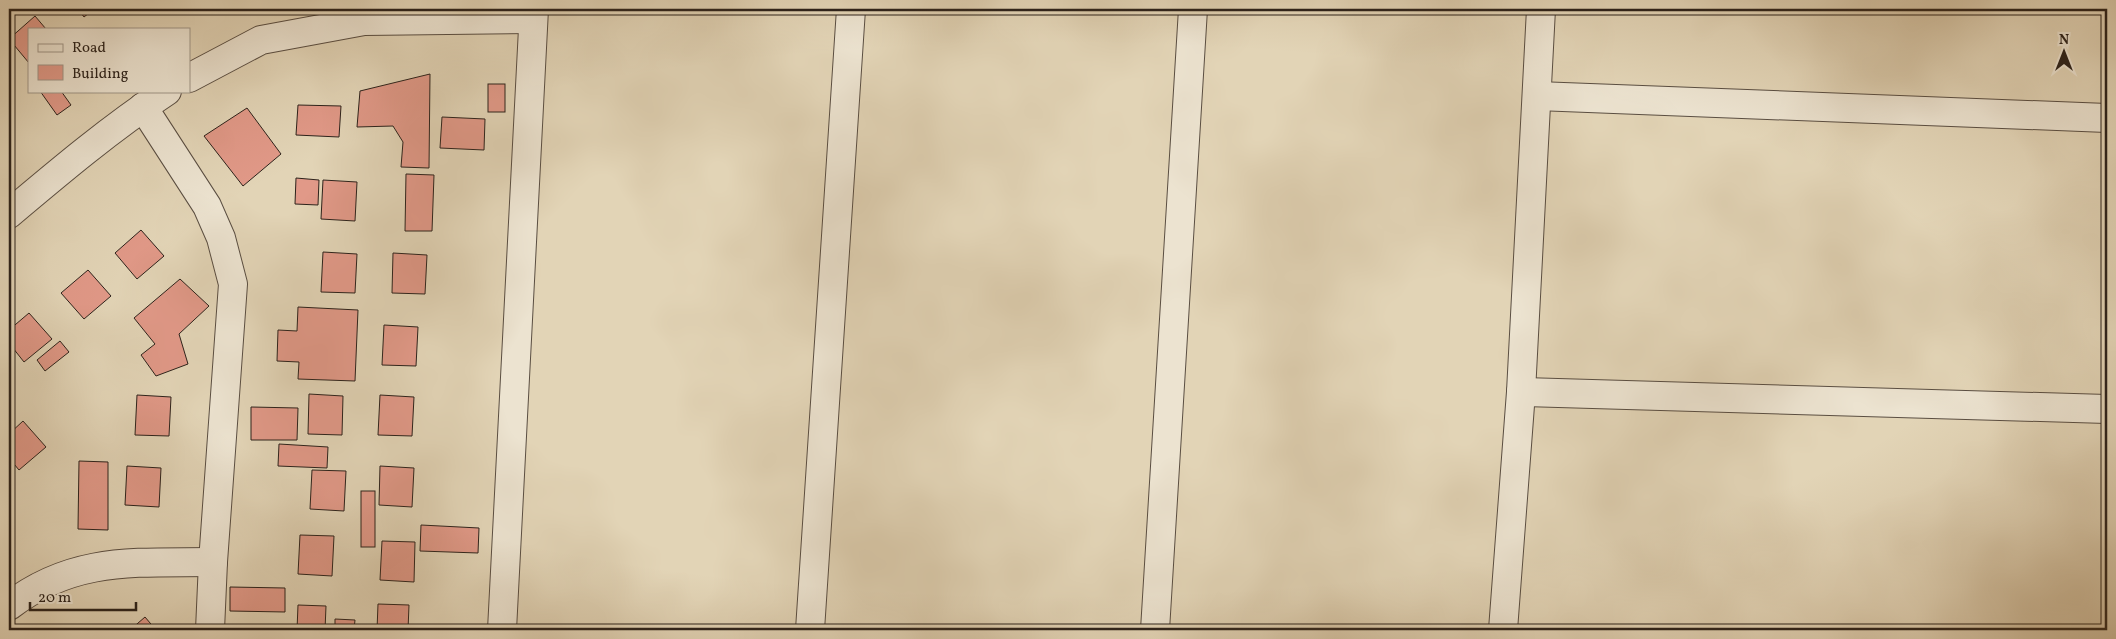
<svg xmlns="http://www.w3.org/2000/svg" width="2116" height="639" viewBox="0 0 2116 639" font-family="Vollkorn,serif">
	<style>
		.building { fill: #e19988; stroke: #2c221b }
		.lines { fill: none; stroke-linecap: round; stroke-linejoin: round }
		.street-casing { stroke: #5a4e42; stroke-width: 30 }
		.street { stroke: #ece3d0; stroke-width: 28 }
	</style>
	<rect width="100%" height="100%" fill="#e2d4b6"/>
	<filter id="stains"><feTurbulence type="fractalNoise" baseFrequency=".004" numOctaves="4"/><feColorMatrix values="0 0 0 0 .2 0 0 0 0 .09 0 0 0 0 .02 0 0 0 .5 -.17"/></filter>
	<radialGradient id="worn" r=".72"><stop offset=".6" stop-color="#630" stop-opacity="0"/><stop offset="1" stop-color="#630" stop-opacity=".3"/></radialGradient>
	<!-- building -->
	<g class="building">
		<polygon points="78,9 94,9 84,17"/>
		<polygon points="35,16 46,29 29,29 29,63 9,39"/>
		<polygon points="430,74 429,168 401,167 403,142 393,126 357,127 360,91"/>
		<rect x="488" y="84" width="17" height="28"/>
		<polygon points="40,91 61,91 71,105 57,115"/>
		<polygon points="298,105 341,106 339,137 296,135"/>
		<polygon points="247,108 281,154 243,186 204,136"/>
		<polygon points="442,117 485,119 484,150 440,148"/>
		<polygon points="406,174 434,175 432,231 405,231"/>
		<polygon points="296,178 319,180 318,205 295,204"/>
		<polygon points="323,180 357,182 355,221 321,219"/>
		<polygon points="141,230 164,256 137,279 115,253"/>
		<polygon points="323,252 357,254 355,293 321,292"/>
		<polygon points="393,253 427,255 425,294 392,293"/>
		<polygon points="88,270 111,296 84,319 61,293"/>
		<polygon points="180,279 209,306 179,334 188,364 156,376 141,355 155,344 134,318"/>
		<polygon points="298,307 358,310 355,381 298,379 299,362 277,361 278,330 297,331"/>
		<polygon points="29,313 52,339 24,362 9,343 9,330"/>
		<polygon points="384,325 418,327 416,366 382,365"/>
		<polygon points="60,341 69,352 45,371 37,360"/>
		<polygon points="309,394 343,396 342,435 308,434"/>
		<polygon points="137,395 171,397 169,436 135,435"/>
		<polygon points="380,395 414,397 412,436 378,435"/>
		<polygon points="251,407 298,408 297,440 251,440"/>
		<polygon points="23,421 46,447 19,470 9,458 9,434"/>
		<polygon points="279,444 328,447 327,468 278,466"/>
		<polygon points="79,461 108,462 108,530 78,529"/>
		<polygon points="127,466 161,468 159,507 125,505"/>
		<polygon points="380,466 414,468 412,507 379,505"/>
		<polygon points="312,470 346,471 344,511 310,509"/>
		<rect x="361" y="491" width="14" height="56"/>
		<polygon points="421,525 479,528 478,553 420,551"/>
		<polygon points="300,535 334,536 332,576 298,574"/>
		<polygon points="382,541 415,542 414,582 380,580"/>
		<polygon points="230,587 285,588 285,612 230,611"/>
		<polygon points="378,604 409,605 408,630 377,630"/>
		<polygon points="298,605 326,606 325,630 297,630"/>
		<polygon points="145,617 156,630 130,630"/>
		<polygon points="335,619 355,620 354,630 335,630"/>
		<rect x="356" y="626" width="17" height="4"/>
	</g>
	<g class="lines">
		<!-- street casing -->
		<g class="street-casing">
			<g id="street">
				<polyline points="189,78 261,40 364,21 533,19"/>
				<polyline points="1537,96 2107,118"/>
				<polyline points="143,107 207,206 221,238 233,284 213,562 210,630"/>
				<path d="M9,214C60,171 111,128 167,91"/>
				<polyline points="1521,392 2107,409"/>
				<path d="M9,606C74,556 136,563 213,562"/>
				<polyline points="502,630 534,9"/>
				<polyline points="810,630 851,9"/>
				<polyline points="1155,630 1193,9"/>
				<polyline points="1503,630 1521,392 1541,9"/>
			</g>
		</g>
		<!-- street -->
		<use href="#street" class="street"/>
	</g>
	<!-- margin -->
	<rect width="2116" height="639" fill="none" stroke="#e2d4b6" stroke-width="30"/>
	<rect x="10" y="10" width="2096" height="619" fill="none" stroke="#2c221b" stroke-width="2.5"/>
	<rect x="15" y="15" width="2086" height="609" fill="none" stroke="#2c221b"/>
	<!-- legend -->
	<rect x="28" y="28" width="162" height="65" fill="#ece3d0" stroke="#9f9688"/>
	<rect x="38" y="44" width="25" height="8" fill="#ece3d0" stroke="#9f9688"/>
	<text x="72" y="52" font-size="15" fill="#2c221b">Road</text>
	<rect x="38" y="65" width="25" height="15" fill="#e19988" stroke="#9f9688"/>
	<text x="72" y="78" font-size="15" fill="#2c221b">Building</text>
	<!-- north arrow -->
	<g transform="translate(2064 52)" stroke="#ece3d0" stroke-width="4" paint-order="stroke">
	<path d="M0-4L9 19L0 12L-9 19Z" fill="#2c221b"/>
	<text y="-8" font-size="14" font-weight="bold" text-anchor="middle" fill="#2c221b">N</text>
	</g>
	<!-- scale -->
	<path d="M30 602v8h106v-8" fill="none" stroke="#2c221b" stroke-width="2.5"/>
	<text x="38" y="602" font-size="15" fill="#2c221b" stroke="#ece3d0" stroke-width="4" paint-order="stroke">20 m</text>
	<rect width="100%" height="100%" filter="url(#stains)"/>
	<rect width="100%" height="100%" fill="url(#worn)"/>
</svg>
